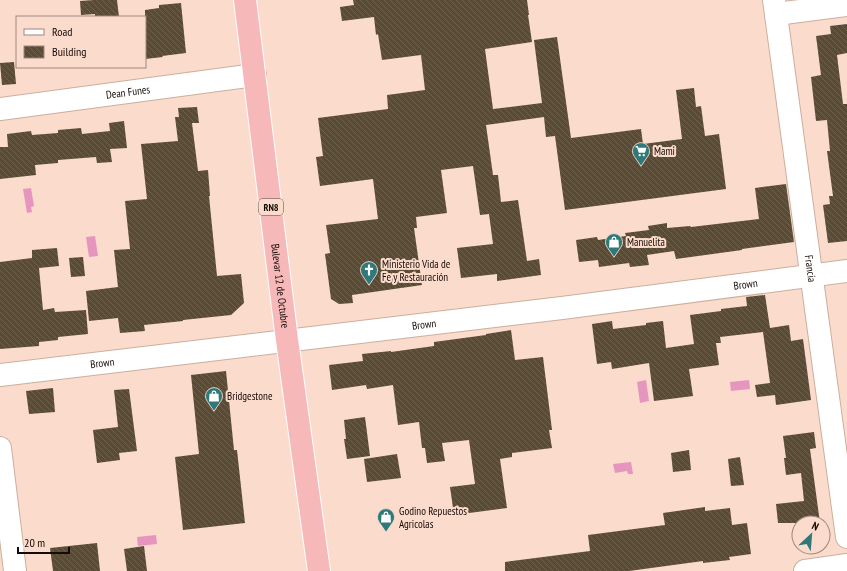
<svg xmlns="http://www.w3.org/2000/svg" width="847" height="571" viewBox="0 0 847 571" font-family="'PT Sans Narrow',sans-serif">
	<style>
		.water { fill: #e695be }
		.building { fill: url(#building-back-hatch) }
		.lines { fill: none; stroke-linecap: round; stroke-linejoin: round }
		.minor-casing { stroke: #ccae9f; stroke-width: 24 }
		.highway-casing { stroke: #fff; stroke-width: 24 }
		.minor { stroke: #fff; stroke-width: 22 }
		.highway { stroke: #f7b8b9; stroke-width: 22 }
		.labels { text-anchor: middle; stroke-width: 4; stroke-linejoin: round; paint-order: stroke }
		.shield { fill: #fbdbcc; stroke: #594941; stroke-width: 1 }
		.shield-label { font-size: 10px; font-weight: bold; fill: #140a06 }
		.street-label { font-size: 11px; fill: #140a06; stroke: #fbdbcc }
		.poi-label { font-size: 11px; fill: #140a06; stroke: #fbdbcc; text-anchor: start }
	</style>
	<defs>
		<pattern id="building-back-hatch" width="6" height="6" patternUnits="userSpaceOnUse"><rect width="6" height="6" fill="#5a4b34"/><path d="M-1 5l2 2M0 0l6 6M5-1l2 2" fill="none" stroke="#6d604e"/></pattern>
	</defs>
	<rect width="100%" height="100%" fill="#fbdbcc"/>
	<!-- water -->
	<g class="water">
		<polygon points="31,188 34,206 31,207 32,212 27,213 23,189"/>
		<polygon points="95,236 98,256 89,257 86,237"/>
		<polygon points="646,380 649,401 640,403 637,382"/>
		<polygon points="749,380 750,389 731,391 730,382"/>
		<polygon points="631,462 633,474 628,474 627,471 615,473 613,464"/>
		<polygon points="156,535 157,544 138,546 137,537"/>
	</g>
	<!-- building -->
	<g class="building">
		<polygon points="94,0 117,0 119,17 95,17 95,14 81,15 80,1"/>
		<polygon points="353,0 527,0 529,15 528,15 532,42 485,49 493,109 542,103 534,40 557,37 571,138 641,129 643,144 682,139 676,90 694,88 696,107 701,106 705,136 719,134 726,189 565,210 555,136 546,137 544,117 486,125 493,175 498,175 501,202 518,200 527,261 539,259 541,275 497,281 497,274 461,278 457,248 493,244 489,214 480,215 473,166 441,170 447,213 416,217 417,228 414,228 422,285 352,295 353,303 339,304 331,299 325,254 330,253 326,225 378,219 373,179 320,186 316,157 323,156 318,118 388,109 387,95 425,90 421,55 382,60 378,34 376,35 374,17 342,21 340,7 354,5"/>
		<polygon points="181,3 186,53 162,56 163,57 145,59 145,10 159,8 159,5"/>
		<polygon points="847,24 847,53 837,55 843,104 847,104 847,241 828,243 823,205 830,204 829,196 833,196 827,151 830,151 827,120 816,121 811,77 821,75 816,36 831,34 830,26"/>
		<polygon points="14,62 16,84 2,85 0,63"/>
		<polygon points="197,107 199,123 192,123 198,171 208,170 210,196 209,196 217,276 241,274 244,303 231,315 183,320 183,321 144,325 145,331 120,333 118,318 89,321 86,291 118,287 114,250 130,249 125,201 147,199 141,144 178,141 175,117 179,117 178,108"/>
		<polygon points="124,121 127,148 110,149 112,162 97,163 96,157 58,160 58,163 35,165 36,175 0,179 0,147 8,147 7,134 31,131 32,135 58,133 58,130 81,128 82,134 110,131 109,123"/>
		<polygon points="786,184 794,242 742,249 742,250 676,259 674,251 647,255 649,265 630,267 629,263 599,267 598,260 579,262 576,240 597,237 598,240 626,236 625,233 649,230 648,226 667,223 667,228 690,226 691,227 759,219 755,188"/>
		<polygon points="57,248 59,266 39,268 43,310 54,308 55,312 86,310 88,334 58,337 58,340 39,342 39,346 0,349 0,262 32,258 32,250"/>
		<polygon points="83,257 85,276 71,277 69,258"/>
		<polygon points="765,295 770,328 789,325 791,341 803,339 811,400 776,405 775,395 757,397 755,385 770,383 763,332 720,337 721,343 716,343 719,365 689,369 693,396 654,401 649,363 612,369 611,362 597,364 592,324 612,321 613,329 646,325 646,323 663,321 666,348 694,344 690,315 721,311 721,309 747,306 746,297"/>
		<polygon points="511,330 515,360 543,357 552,430 549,430 552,448 512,453 512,457 500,459 507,508 454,515 450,487 475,484 469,440 442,443 445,461 427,463 425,448 422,448 419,422 398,425 393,385 367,389 366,385 332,390 329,365 363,361 362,354 391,351 391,352 434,346 434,342 486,335 486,334"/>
		<polygon points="226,371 234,450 237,450 245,523 183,530 175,457 199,454 191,375"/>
		<polygon points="53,388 55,412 29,414 26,391"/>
		<polygon points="129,389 137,451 119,453 120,460 97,463 93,430 118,427 114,390"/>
		<polygon points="365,417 370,456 347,459 344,439 346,439 344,420"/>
		<polygon points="814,432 816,448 810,449 820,523 778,523 776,504 804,501 801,473 786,475 784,458 786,458 783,436"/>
		<polygon points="689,450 691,470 673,472 671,453"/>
		<polygon points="397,454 401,478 367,482 364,459"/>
		<polygon points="740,457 744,485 731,486 728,459"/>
		<polygon points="705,507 705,511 730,508 732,525 747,523 751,554 729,557 730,560 703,563 703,561 629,571 505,571 505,562 590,551 588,535 665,525 663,513"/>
		<polygon points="97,543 100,571 53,571 50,548"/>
		<polygon points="144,546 147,571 127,571 124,549"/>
	</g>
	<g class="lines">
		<!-- minor casing -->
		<g class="minor-casing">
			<g id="minor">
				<path id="s1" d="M774,0L847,537"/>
				<polyline points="776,14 847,5"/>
				<path id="s2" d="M0,109L255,75"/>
				<path id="s3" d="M0,375L562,308L847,271"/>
				<polyline points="0,448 15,571"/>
				<polyline points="805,571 847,565"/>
			</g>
		</g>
		<!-- highway casing -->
		<g class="highway-casing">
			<g id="highway">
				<path id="s4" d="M245,0L287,340L319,571"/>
			</g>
		</g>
		<!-- minor -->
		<use href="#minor" class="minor"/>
		<!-- highway -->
		<use href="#highway" class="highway"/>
	</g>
	<!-- icons -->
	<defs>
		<g id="supermarket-pin" transform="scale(0.9)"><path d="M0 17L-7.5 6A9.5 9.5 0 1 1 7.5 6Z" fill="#2f797a" stroke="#fbdbcc"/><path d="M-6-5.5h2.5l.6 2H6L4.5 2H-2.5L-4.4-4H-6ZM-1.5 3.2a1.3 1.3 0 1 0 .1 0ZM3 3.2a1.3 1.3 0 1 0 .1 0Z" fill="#fff"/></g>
		<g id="shop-pin" transform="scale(0.9)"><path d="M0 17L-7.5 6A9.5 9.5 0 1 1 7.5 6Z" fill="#2f797a" stroke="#fbdbcc"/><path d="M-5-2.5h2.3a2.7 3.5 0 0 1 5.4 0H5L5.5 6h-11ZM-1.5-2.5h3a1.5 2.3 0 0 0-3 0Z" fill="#fff"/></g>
		<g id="church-pin" transform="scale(0.9)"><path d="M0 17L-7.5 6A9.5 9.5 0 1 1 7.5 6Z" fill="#2f797a" stroke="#fbdbcc"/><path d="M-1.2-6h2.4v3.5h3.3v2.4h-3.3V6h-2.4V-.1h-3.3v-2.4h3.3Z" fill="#fff"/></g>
	</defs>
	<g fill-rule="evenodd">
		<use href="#supermarket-pin" x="641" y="151"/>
		<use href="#shop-pin" x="614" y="242"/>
		<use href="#church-pin" x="369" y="270"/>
		<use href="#shop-pin" x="214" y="396"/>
		<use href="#shop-pin" x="386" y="517"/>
	</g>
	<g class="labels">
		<!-- shield labels -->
		<rect class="shield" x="259" y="199" width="24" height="16" rx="3"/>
		<g class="shield-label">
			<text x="271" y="211">RN8</text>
		</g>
		<!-- street labels -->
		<g class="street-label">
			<text dy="4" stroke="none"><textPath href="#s2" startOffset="129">Dean Funes</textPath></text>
			<text dy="4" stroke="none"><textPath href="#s1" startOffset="271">Francia</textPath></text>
			<text dy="4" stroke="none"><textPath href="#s3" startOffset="751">Brown</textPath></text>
			<text dy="4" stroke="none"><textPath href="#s4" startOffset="288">Bulevar 12 de Octubre</textPath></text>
			<text dy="4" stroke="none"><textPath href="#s3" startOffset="427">Brown</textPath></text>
			<text dy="4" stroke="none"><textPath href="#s3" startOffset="103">Brown</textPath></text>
		</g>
		<!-- poi labels -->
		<g class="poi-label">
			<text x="654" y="155">Mami</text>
			<text x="627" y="246">Manuelita</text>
			<text x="382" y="268">Ministerio Vida de<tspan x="382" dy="13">Fe y Restauración</tspan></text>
			<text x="227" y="400">Bridgestone</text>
			<text x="399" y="515">Godino Repuestos<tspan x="399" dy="13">Agricolas</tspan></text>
		</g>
	</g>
	<!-- legend -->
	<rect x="16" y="16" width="130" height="52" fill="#fbdbcc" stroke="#9f877d"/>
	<rect x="24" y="29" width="20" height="6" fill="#ffffff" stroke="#9f877d"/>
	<text x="52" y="36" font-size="12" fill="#140a06">Road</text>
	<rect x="24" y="46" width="20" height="12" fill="url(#building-back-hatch)" stroke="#9f877d"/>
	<text x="52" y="56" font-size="12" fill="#140a06">Building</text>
	<!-- north arrow -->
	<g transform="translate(811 535) rotate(26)"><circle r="19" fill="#fbdbcc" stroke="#9f877d"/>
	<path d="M0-3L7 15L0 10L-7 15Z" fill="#2f797a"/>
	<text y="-6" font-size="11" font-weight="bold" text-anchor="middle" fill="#140a06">N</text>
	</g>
	<!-- scale -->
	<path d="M18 547v6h51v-6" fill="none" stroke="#140a06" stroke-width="2"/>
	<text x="24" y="547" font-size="12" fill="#140a06" stroke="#fbdbcc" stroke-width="3" paint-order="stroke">20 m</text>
</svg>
